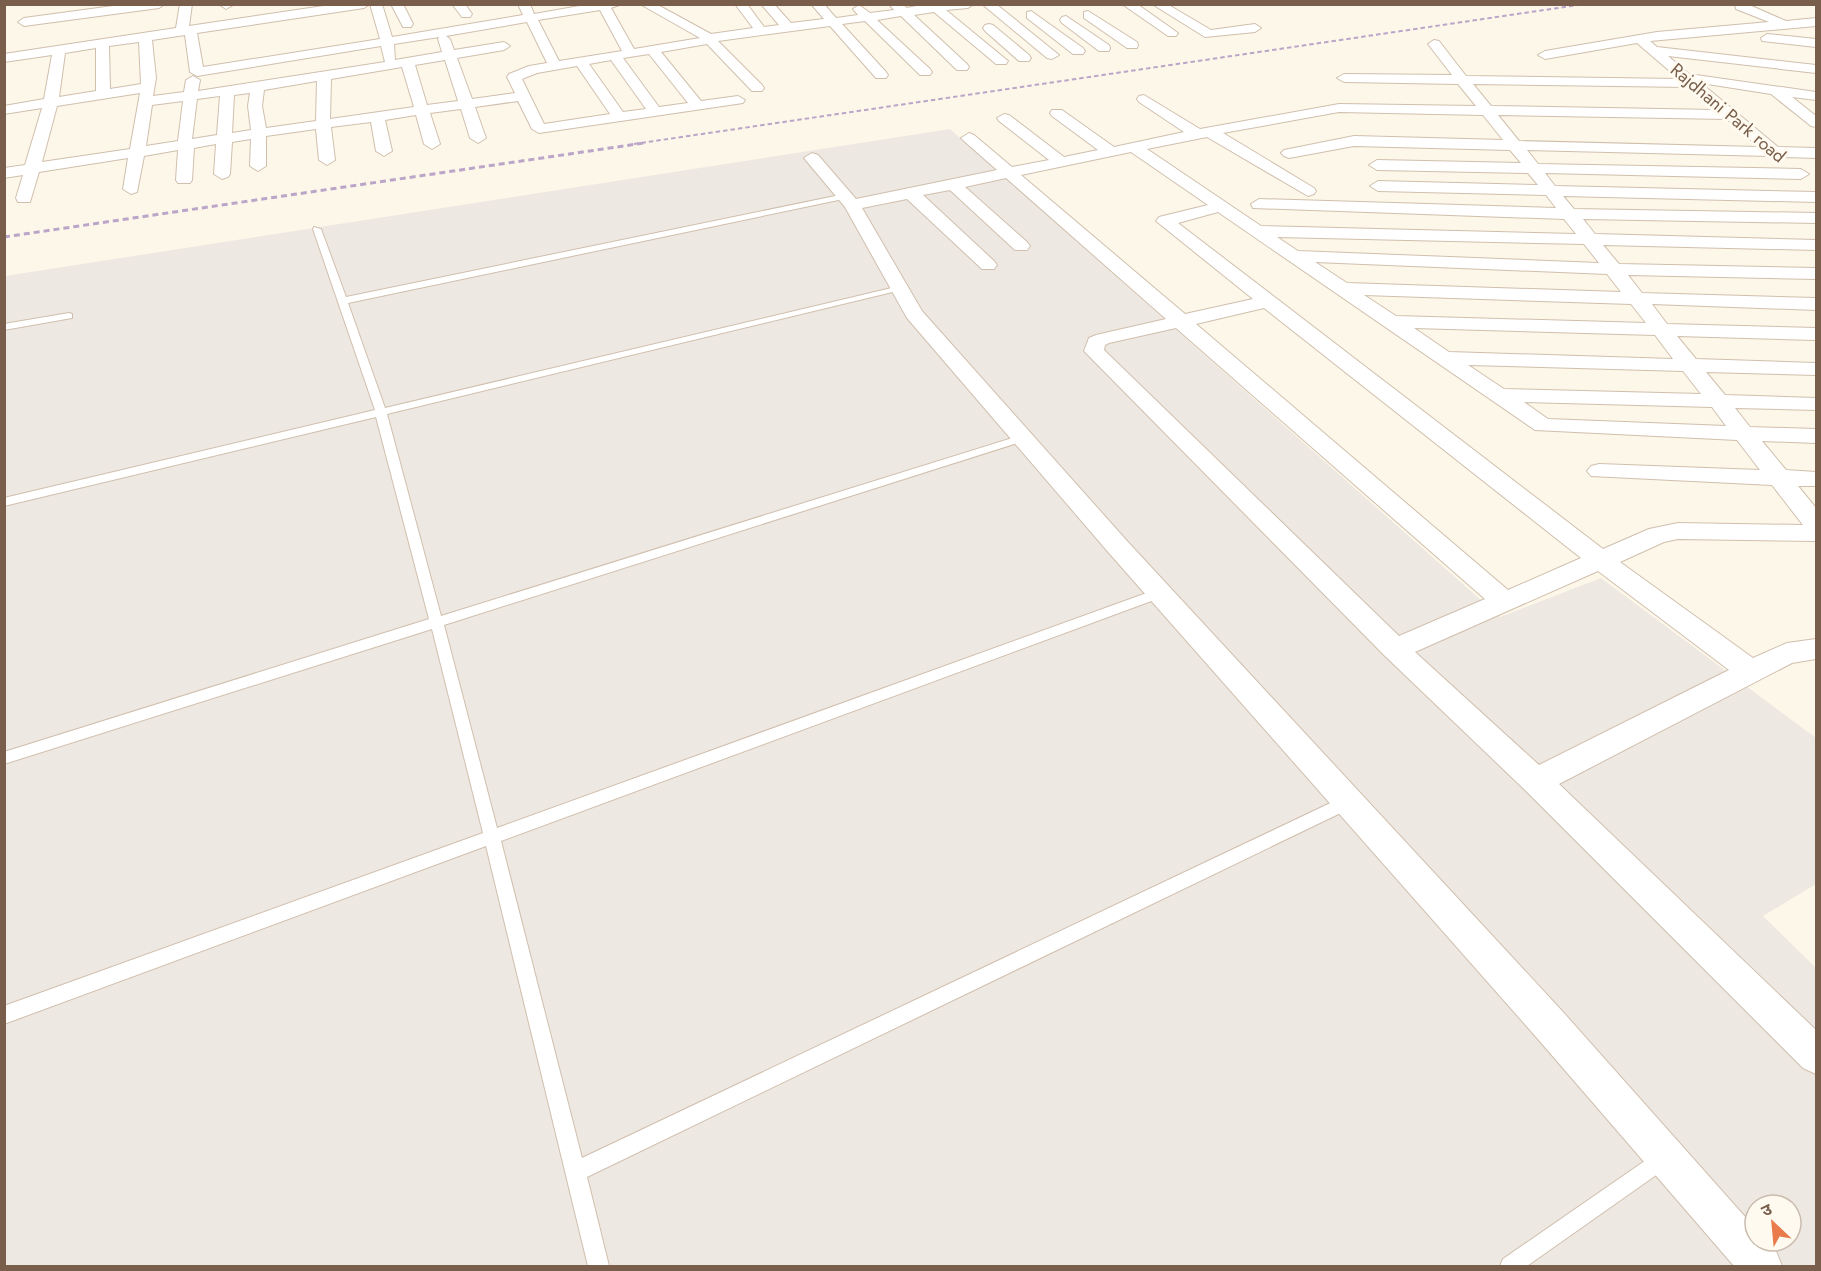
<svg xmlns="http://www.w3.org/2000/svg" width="1821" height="1271" viewBox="0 0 1821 1271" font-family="Jost,'Noto Sans Devanagari',sans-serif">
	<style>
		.industrial { fill: #eee8e2; fill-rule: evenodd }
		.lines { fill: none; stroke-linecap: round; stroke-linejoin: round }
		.service-casing { stroke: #d0bfad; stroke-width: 2 }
		.minor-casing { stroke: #d0bfad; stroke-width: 2 }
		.service { fill: #fff; fill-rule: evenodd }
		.minor { fill: #fff; fill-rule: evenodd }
		.rail-far1 { stroke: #bba5c8; stroke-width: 2; stroke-dasharray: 4.5 3; stroke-linecap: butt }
		.rail { stroke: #bba5c8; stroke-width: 3; stroke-dasharray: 6 4; stroke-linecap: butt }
		.labels { text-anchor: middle; stroke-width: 6; stroke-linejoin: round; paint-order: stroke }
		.far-street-label { font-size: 18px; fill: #795f4b; stroke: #fffaf0 }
	</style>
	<rect width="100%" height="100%" fill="#fdf7e9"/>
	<!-- industrial -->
	<path class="industrial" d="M950,129L1500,617L1601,578L1816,738V884L1763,916L1816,968V1266H5V276ZM1755,1205H1791V1241H1755Z"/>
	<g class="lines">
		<!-- service casing -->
		<g class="service-casing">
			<g id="service">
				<polygon points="845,194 849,196 848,198 348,303 385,408 900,286 905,289 387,414 441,616 1019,436 1023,435 1029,438 1027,440 444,625 497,828 1155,590 1165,590 1166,593 1165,596 501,841 582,1158 1343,797 1348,795 1353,797 1356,802 1353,807 587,1177 609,1266 588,1266 486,846 4,1024 4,1006 483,833 432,629 4,764 4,752 429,619 376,417 4,506 4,498 375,410 313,229 314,227 321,229 346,297"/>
				<polygon points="69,313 72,314 72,318 4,330 4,324"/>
				<polygon points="1662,1149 1669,1152 1672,1159 1669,1166 1527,1266 1500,1266 1503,1259"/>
			</g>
		</g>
		<!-- minor casing -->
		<g class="minor-casing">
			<g id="minor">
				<polygon points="128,4 165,4 159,8 24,26 18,22 24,18"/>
				<path d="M180,4H192L189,26L337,4H370L364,8L197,33L203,67L380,39L370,4H382L392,37L523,15L518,4H530L534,14L591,4H622L611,8L634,49L700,38L640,4H656L711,34L753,28L735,4H747L764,27L779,25L761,4H774L791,23L824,19L811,4H824L836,18L858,15L853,9L859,5L870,13L894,10L889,4H902L907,8L925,4H974L968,8L946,10L1008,61L1006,64H996L934,12L914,15L967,64L969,67L967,70H957L901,16L877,20L930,69L932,72L930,75H920L865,21L842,24L886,72L888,75L886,78H876L830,26L718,41L762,85L764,88L762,91H752L707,44L661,52L701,101L738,96L745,100L743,103L539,133L532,129L518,101L475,107L486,138L478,143L470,138L461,109L430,113L440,144L432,149L424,144L416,115L385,120L392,151L384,156L376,151L371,122L331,127L335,160L327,165L319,160L316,129L266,136V166L258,171L250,166L251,139L232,142L230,174L228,177L222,179L214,174L216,144L194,148L192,180L190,183H178L176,180L178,150L144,156L137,192L131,194L123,189L128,158L39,172L30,202H18L16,198L23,175L4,178V168L25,165L42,108L4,114V106L44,99L52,55L4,62V54L176,28ZM600,10L622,51L559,61L538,20ZM527,22L547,63L529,66L509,74L507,77L515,93L472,99L457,58L504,50L510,46L504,42L454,50L450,39L446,36ZM185,35L190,72L197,76L381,46L385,62L198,91L200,80L193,76L186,80L184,92L153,96L156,78L152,40ZM439,37L438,39L442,52L395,60L394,44ZM139,42L141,84L110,89L109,46ZM96,48V91L59,97L65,53ZM649,54L688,103L659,107L623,58ZM445,60L458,101L427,105L415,65ZM611,60L646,109L623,112L589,64ZM577,66L610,114L544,124L522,79L537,73ZM402,67L414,107L330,119L331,79ZM317,81L316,121L266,128L262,106L264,90ZM140,93L130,149L42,162L57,106ZM250,93L248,106L251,130L232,133L234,95ZM220,96L217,135L192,139L197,99ZM183,101L178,141L146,146L152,105Z"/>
				<polygon points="235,4 226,9 220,5 220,4"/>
				<polygon points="391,4 403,4 413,24 411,27 403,27"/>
				<polygon points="452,4 465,4 472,14 470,17 462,17"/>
				<polygon points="982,4 996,4 1059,55 1052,59 1047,58"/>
				<polygon points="1122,4 1137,4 1178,33 1176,36 1168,36"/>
				<polygon points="1152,4 1167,4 1211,30 1255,24 1261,28 1255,32 1205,37"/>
				<path d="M1735,4H1747L1786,21L1816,18V26L1650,41L1657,47L1816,65V73L1668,56L1689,74L1816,92V100L1792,97L1816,116V127L1811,126L1771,94L1701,83L1778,147L1816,148V158L1786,157L1779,161L1770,156L1527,150L1538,164L1801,169L1809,174L1801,179L1545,173L1555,186L1816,192V202L1563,196L1574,209L1816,213V223L1583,219L1595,234L1816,240V250L1603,245L1619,264L1816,268V279L1628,275L1642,293L1816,298V310L1652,304L1667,324L1816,328V340L1677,336L1696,359L1816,363V375L1706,372L1725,395L1816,398V410L1735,408L1750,427L1816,429V443L1762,441L1786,470L1816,472V486H1798L1816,508V541L1678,539L1664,542L1620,562L1753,658L1787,643L1816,639V659L1792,663L1559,784L1816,1030V1074L1803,1068L1525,790L1385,656L1084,351L1089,338L1096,335L1166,319L1006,178L965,187L1027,242L1030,246L1027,250H1015L950,190L923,195L994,261L997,265L994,269H982L907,199L862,208L922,311L1127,541L1563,1012L1755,1228V1241H1767L1776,1251L1782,1266H1734L1537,1038L1109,553L907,318L845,207L804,158L812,153L818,155L856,199L997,170L964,141L961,138L969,133L974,135L1012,167L1049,160L999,121L997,118L1004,114L1009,115L1064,157L1098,150L1052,116L1050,113L1052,110H1062L1114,147L1184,132L1139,102L1137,99L1139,96L1144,95L1200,129L1339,104L1476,106L1458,84L1344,82L1337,78L1344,74L1452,75L1428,44L1434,40L1439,41L1466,76L1679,79L1637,43L1545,59L1538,55L1545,51L1657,32L1769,22L1736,9ZM1473,84L1689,87L1716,110L1491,106ZM1339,112L1483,115L1503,140L1354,136L1284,150L1281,153L1284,156L1289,158L1354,146L1510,150L1521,163L1377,160L1369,165L1377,170L1528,173L1538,185L1378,181L1370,186L1378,191L1546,195L1556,208L1259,199L1251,204L1253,208L1564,219L1576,234L1261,226L1147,149L1207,137L1308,196L1314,194L1316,191L1314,188L1223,133ZM1498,115L1727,119L1759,147L1519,141ZM1131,152L1208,205L1159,217L1156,221L1253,299L1185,314L1021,175ZM1218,212L1535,430L1737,440L1760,470L1599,464L1591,466L1587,471L1591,476L1772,485L1803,525L1678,523L1649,529L1603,549L1178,223ZM1277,237L1584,244L1599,263L1298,251ZM1315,262L1607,274L1621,292L1347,283ZM1364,295L1631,304L1646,323L1396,316ZM1264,308L1581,558L1508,590L1196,324ZM1176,328L1485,599L1399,636L1104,350L1105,345L1109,343ZM1414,328L1655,335L1673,359L1449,352ZM1468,365L1683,371L1701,394L1504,389ZM1524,402L1712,407L1726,426L1548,419ZM1598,571L1729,670L1539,765L1415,652Z"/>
				<polygon points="1031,11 1083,48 1085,51 1083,54 1073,54 1027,18 1027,12"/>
				<polygon points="1088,11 1137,42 1138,45 1137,48 1127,48 1084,18 1084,12"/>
				<polygon points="1066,16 1109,45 1110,48 1109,51 1099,51 1062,23 1060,20 1062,17"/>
				<polygon points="989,24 993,25 1029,55 1031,58 1029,61 1019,61 985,31 983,28 985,25"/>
				<polygon points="1767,34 1816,39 1816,47 1762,41 1761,38"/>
			</g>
		</g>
		<!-- service -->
		<use href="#service" class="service"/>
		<!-- minor -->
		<use href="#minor" class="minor"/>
		<!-- rail-far1 -->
		<polyline class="rail-far1" points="634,144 1585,4"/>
		<!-- rail -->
		<polyline class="rail" points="4,237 644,143"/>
	</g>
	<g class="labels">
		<!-- far-street labels -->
		<g class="far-street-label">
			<text transform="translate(1728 113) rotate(40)" y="6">Rajdhani Park road</text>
		</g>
	</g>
	<!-- border -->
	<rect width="1821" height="1271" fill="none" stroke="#795f4b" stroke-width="12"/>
	<!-- north arrow -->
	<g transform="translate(1773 1223) rotate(334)"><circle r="28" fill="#fffaf0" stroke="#c9bcae" stroke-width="1.5"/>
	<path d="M0-4.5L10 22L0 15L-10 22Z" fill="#e97a4c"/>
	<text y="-9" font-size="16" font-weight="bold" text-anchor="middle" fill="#795f4b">उ</text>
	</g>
</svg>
